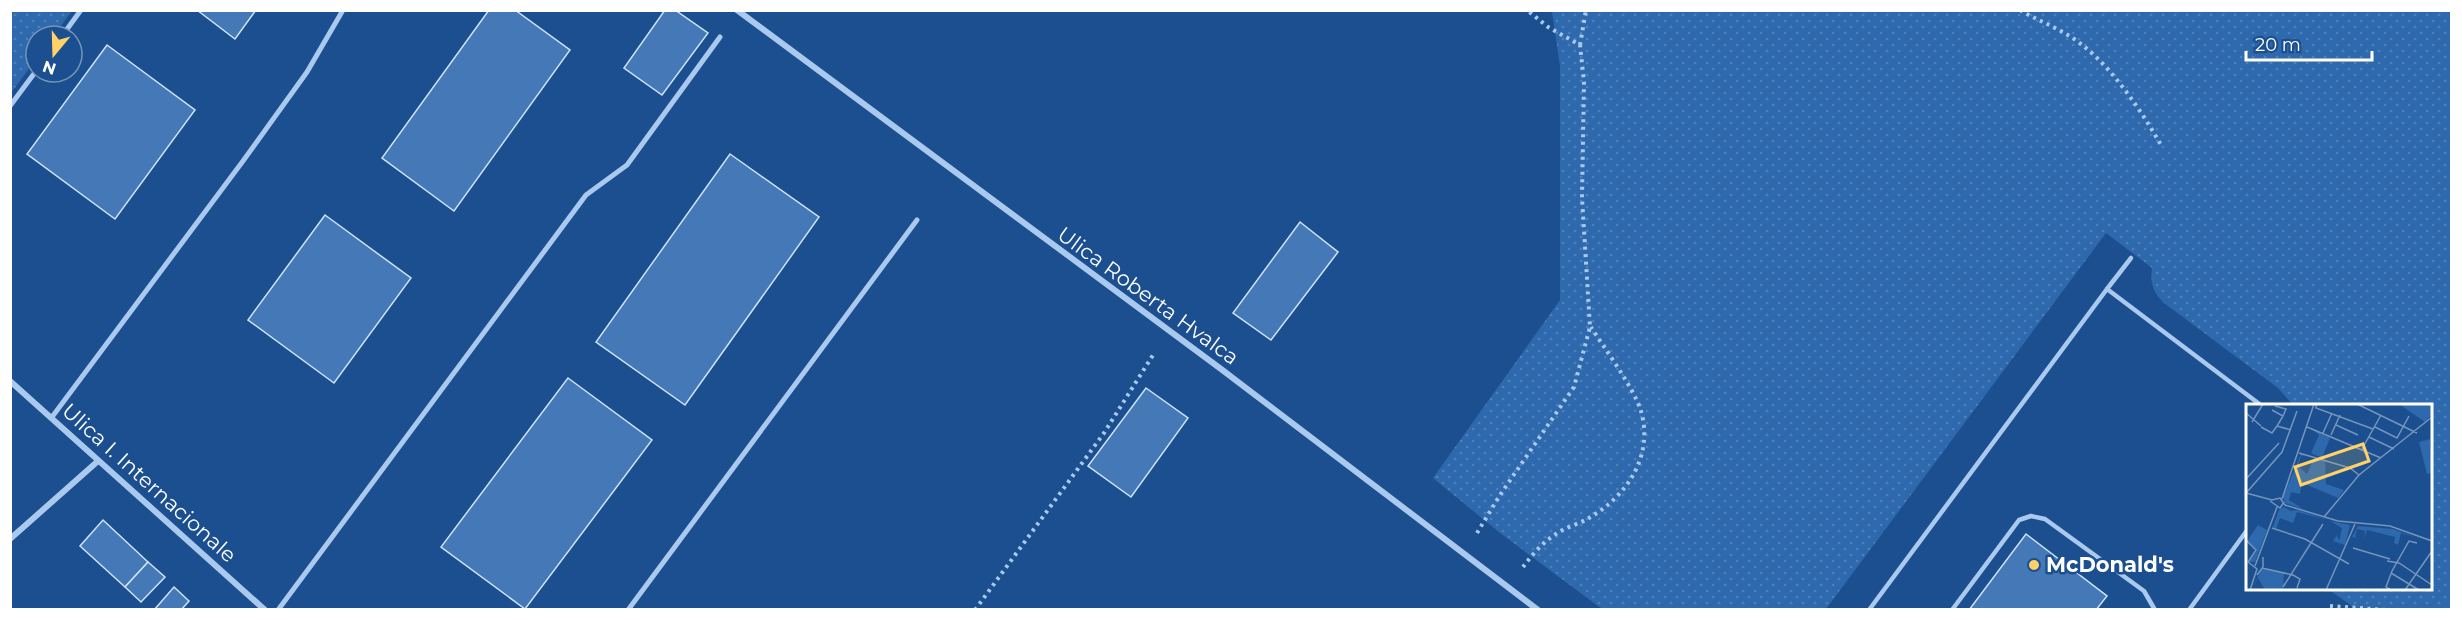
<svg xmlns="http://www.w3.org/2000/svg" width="2462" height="620" viewBox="0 0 2462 620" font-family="Montserrat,sans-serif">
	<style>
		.green { fill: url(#green-dots) }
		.building { fill: #4478b7; stroke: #cfe3fa; stroke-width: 1.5 }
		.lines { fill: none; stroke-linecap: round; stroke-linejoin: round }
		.path { stroke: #a9c9ee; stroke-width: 4; stroke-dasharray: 3 4.5; stroke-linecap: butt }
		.service { stroke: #a9c9ee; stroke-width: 4.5 }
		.pedestrian { stroke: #a9c9ee; stroke-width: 5 }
		.minor { stroke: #a9c9ee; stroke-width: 6 }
		.poi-dot { fill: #ffd166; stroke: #1b4f8f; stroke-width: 2 }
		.labels { text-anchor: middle; stroke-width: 5; stroke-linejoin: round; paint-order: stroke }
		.street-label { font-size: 21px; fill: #fff; stroke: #1b4f8f }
		.poi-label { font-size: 21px; font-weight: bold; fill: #fff; stroke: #1b4f8f; text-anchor: start }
		.inset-road { fill: none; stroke: #7695bc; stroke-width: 1.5 }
		.view { fill: #ffd166; fill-opacity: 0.15; stroke: #ffd166; stroke-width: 3 }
		.inset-edge { fill: none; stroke: #fff; stroke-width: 3 }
	</style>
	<defs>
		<pattern id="green-dots" width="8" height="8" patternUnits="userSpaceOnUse" patternTransform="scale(1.5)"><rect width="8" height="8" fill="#2e69ad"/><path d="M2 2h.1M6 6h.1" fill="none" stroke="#4d80b9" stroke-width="1.8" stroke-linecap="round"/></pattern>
	</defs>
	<rect width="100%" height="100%" fill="#1b4f8f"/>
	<!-- green -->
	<g class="green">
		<polygon points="11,10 72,11 53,36 36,36 36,59 11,93"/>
		<path d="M1552,11H2451V609H2356L2328,589L2430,588V406L2293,405L2278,388L2164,303C2153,292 2150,284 2152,268L2106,233L1826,609H1602L1500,533L1433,478L1560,300V66Z"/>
	</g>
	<!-- building -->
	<g class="building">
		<polygon points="197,10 256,10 235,39"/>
		<polygon points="489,10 515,10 570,50 454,211 382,158"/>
		<polygon points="665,10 675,10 708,33 662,95 624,68"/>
		<polygon points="107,45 195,110 115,219 27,154"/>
		<polygon points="730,154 819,217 685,405 596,342"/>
		<polygon points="325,215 411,278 334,383 248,320"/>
		<polygon points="1300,222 1338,252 1271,340 1233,313"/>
		<polygon points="568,378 652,440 525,609 441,547"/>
		<polygon points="1146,388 1188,418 1131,497 1088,466"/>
		<polygon points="103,520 148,562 125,587 80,546"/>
		<polygon points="2026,534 2107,596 2096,610 1969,610"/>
		<polygon points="148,562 165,577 141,602 125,587"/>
		<polygon points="174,587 189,601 181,610 154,610"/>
	</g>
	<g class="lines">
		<!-- path -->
		<g class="path">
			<path d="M2020,10C2035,19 2051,25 2066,34C2105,56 2139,107 2161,145"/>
			<polyline points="1580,45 1586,10"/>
			<polyline points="1477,533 1500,495 1574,387 1590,327 1582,198 1584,82 1580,45 1548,27 1527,10"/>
			<path d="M1523,567C1532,555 1543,542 1556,534C1566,527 1579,524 1589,518C1627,496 1654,456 1641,411C1634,388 1604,348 1591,327"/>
			<polyline points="2330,606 2387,610"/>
			<polyline points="975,610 1104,433 1153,355"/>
		</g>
		<!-- service -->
		<g class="service">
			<polyline points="2107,289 2131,258"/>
			<polyline points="1869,610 2107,289 2262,406"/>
			<polyline points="1952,610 2019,520 2031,516 2045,519 2144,591 2155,610"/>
			<polyline points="2189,610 2248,529"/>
		</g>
		<!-- pedestrian -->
		<g class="pedestrian">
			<polyline points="62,36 81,10"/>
			<polyline points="10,106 36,71"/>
			<polyline points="52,417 243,161 307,72 343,10"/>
			<polyline points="278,610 586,195 627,165 720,37"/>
			<polyline points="628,610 917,220"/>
		</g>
		<!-- minor -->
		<g class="minor">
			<polyline points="737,10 1221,369 1538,610"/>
			<polyline points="10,381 265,610"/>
			<polyline points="10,539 98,461"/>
		</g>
	</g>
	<!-- markers -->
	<circle class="poi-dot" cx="2034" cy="565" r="6"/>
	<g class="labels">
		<!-- street labels -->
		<g class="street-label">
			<text transform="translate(1148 296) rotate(36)" y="7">Ulica Roberta Hvalca</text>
			<text transform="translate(149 483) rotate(42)" y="7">Ulica I. Internacionale</text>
		</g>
		<!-- poi labels -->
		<g class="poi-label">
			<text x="2046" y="572">McDonald's</text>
		</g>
	</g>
	<!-- overview -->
	<g transform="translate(2246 404)">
		<rect width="186" height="186" fill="#1b4f8f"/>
		<path d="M67,26L84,34L76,54L65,49L73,31ZM184,35L186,69L181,70L173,38ZM55,50L60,51L55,52L52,62L61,70L68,54L79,57L80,80L98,86L92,94L59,80L55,82L54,90L45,88L43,96L57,105L39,99L37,93ZM38,103L45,107L51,106L82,116L51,108L47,119L34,114L30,125L27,123L33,106ZM84,117L104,121L99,141L87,137L91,131L93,137L96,124ZM12,121L21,126L9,158H3L11,147L1,137ZM112,122L147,125L171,134L155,129L152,141L148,139L149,133L121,126L118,135L119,127L111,125L109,133L114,135L106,133ZM16,164L38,169L37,186H19L12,174L6,186Z" fill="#2e69ad"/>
		<path d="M153,0H186V10L179,18Z" fill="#2e69ad"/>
		<path class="inset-road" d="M70,0V4L127,25M111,0L171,29M29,2L40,5L37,12M26,6L37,12L31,22L45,26M0,9L15,22M6,18L17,0M90,21L112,31M15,23L26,29L31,22M61,23L135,54M129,23L151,34L163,12M77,29L86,9M85,31L94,11M123,33L148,45M116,45L135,11M53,49L104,64L113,71M0,75L33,39M1,88L36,48L51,7M0,89L26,96L34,94L39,101L92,117L144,122L186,137M36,95L68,0M24,97L34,104L38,98M78,113L113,71L186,13M26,124L59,135L103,160M0,136L10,146L2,158M107,144L144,155M141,157L153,159L186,181M2,158L11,165L4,186M9,162L31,103M16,164L47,171L54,175L51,184M145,169L173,186M11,171L17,163V153M37,183L77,120M80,186L109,120M145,186L140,183L146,167L163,137L171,139M159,186L186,147"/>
		<path class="view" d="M117,40L123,57L55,81L49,63Z"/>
		<rect width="186" height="186" class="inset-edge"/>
	</g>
	<!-- border -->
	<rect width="2462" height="620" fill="none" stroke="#ffffff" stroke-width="24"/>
	<!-- north arrow -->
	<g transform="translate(54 54) rotate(199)"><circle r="28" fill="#1b4f8f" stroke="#7695bc" stroke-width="1.5"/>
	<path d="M0-4.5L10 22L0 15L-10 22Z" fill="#ffd166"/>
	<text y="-9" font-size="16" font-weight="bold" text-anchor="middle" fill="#ffffff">N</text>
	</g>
	<!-- scale -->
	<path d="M2246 51v9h126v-9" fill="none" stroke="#ffffff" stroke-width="3"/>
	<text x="2255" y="51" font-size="18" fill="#ffffff" stroke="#1b4f8f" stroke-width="4.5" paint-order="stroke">20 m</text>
</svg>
